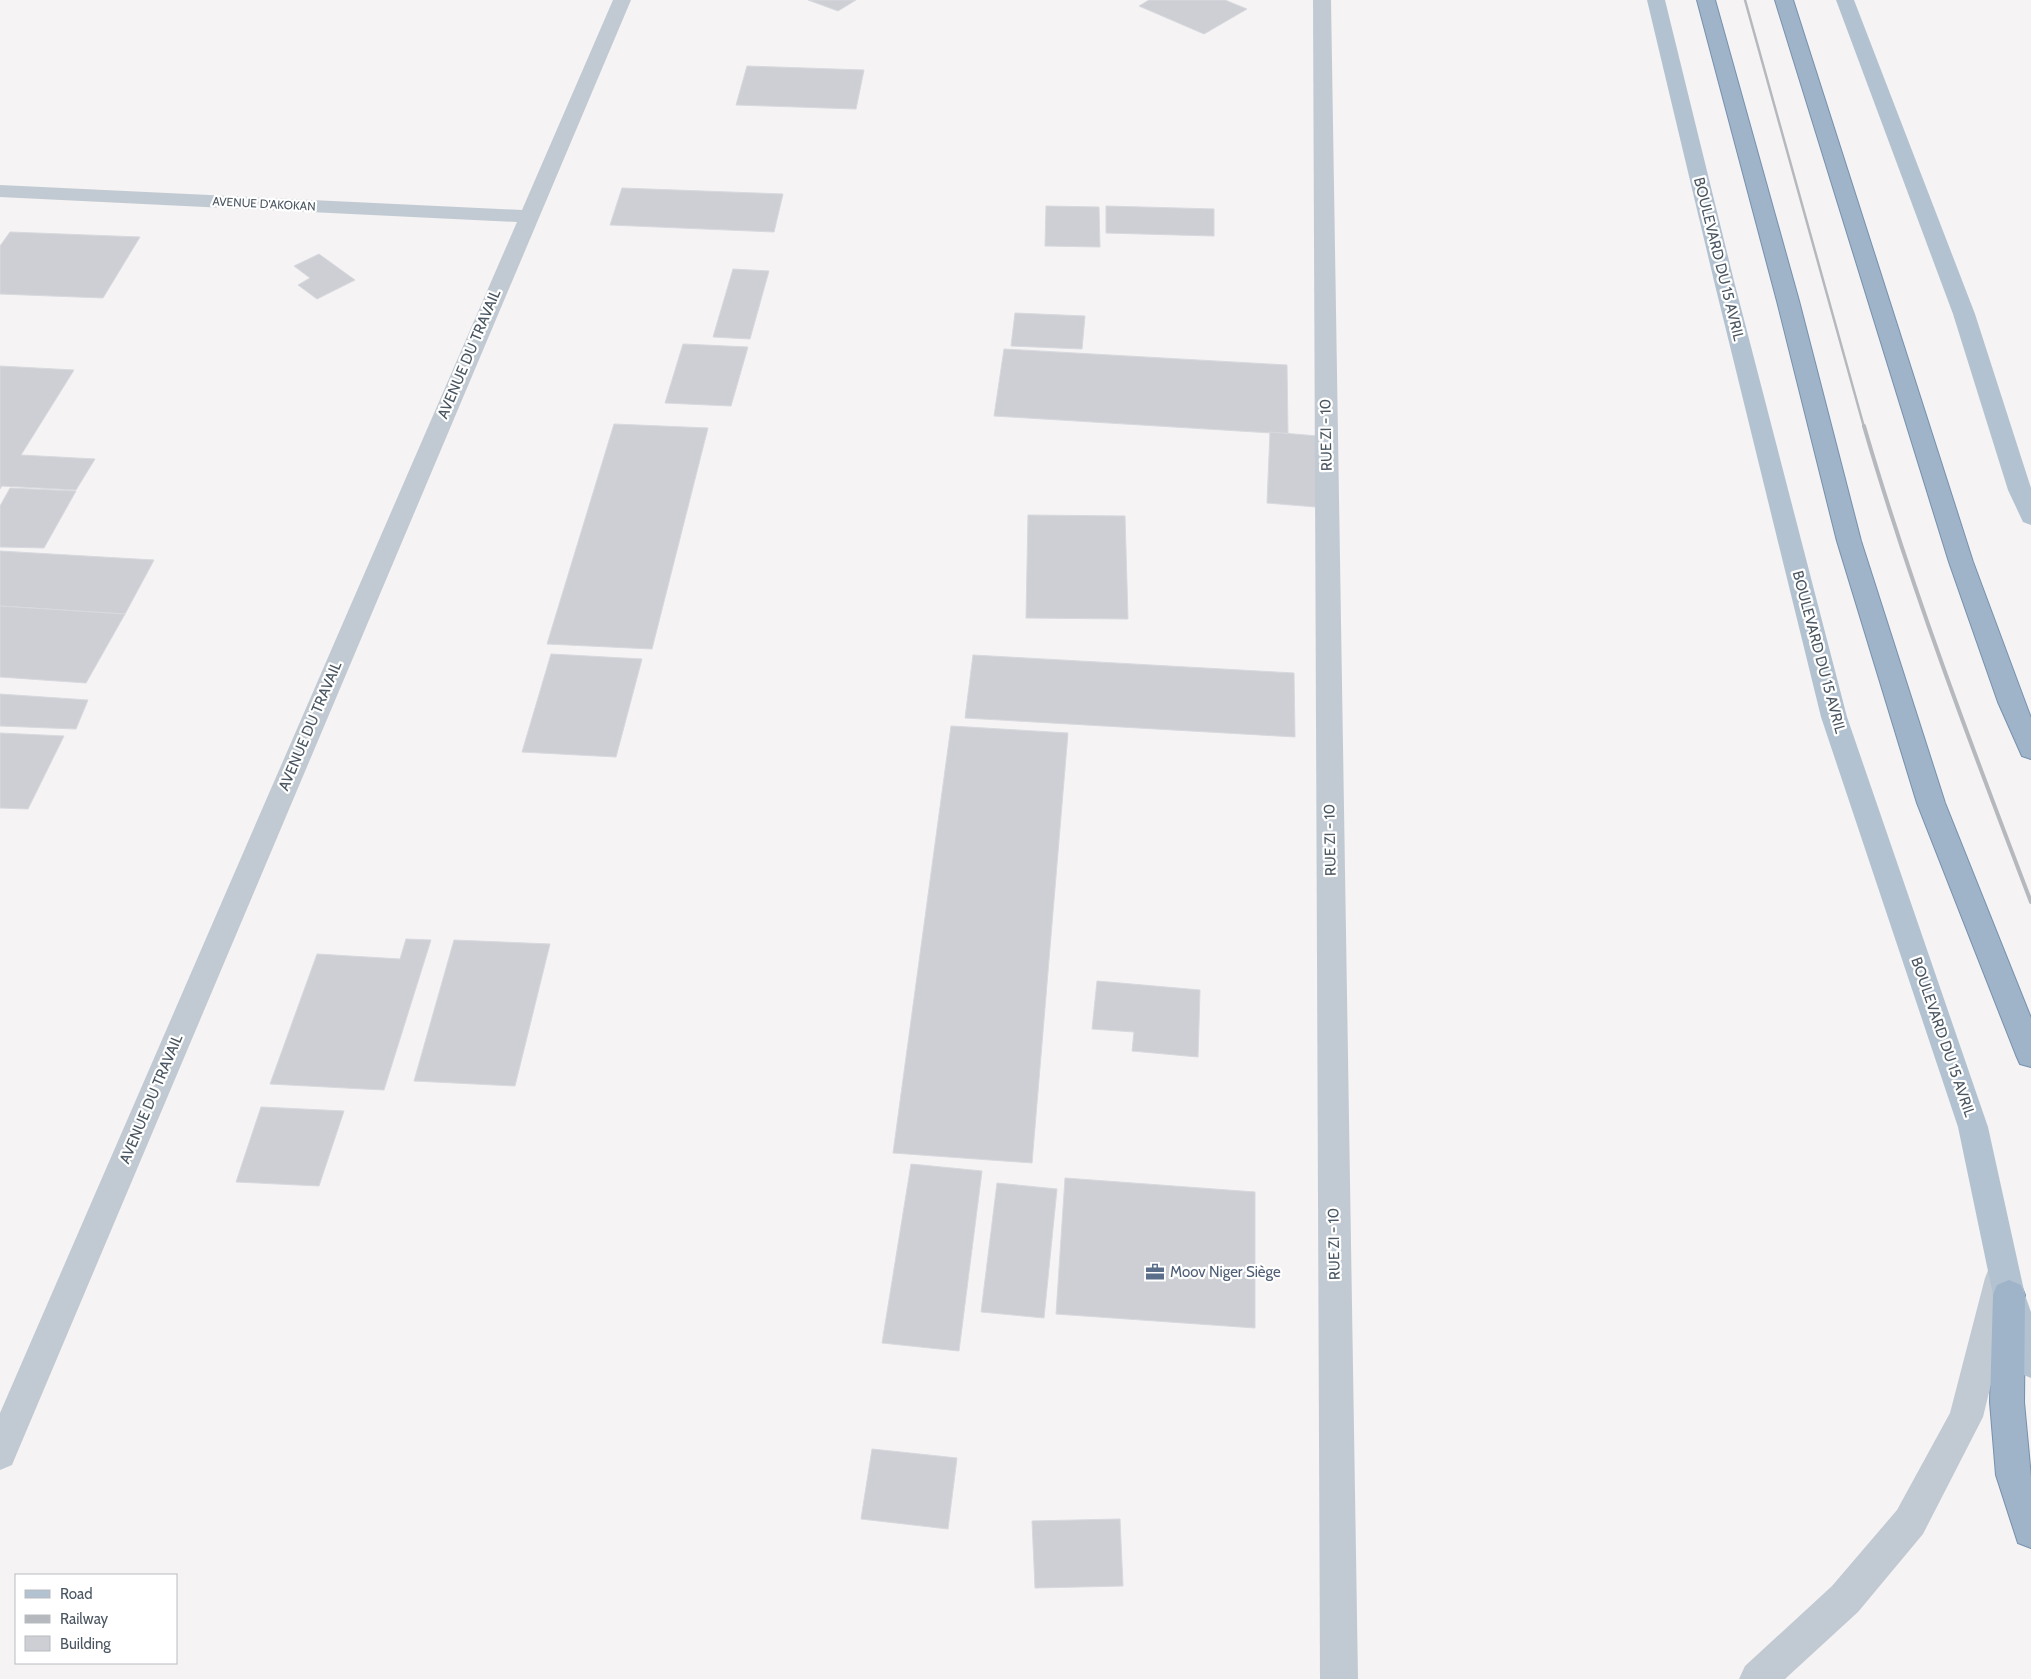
<svg xmlns="http://www.w3.org/2000/svg" width="2031" height="1679" viewBox="0 0 2031 1679" font-family="Cabin,sans-serif">
	<style>
		.building { fill: #cdcfd5; stroke: #d7d9de }
		.lines { fill: none; stroke-linecap: round; stroke-linejoin: round }
		.trunk-casing { stroke: #7690ad; stroke-width: 2 }
		.minor { fill: #c1cad2; fill-rule: evenodd }
		.tertiary { fill: #c1cad2; fill-rule: evenodd }
		.primary { fill: #b3c2d1; fill-rule: evenodd }
		.trunk { fill: #9fb4c9; fill-rule: evenodd }
		.rail-far1 { stroke: #b5b8bd; stroke-width: 2.5 }
		.rail { stroke: #b5b8bd; stroke-width: 4 }
		.labels { text-anchor: middle; stroke-width: 4.5; stroke-linejoin: round; paint-order: stroke }
		.far-street-label { font-size: 12px; fill: #4a5661; stroke: #fff }
		.street-label { font-size: 15px; fill: #4a5661; stroke: #fff }
		.service-label { font-size: 15px; fill: #4e5e75; stroke: #fff; text-anchor: start }
	</style>
	<rect width="100%" height="100%" fill="#f5f3f3"/>
	<!-- building -->
	<g class="building">
		<polygon points="808,0 856,0 838,11"/>
		<polygon points="1149,0 1225,0 1247,9 1204,34 1139,6"/>
		<polygon points="747,66 864,70 856,109 736,105"/>
		<polygon points="622,188 783,194 774,232 610,225"/>
		<polygon points="1046,206 1099,207 1100,247 1045,246"/>
		<polygon points="1106,206 1214,209 1214,236 1106,233"/>
		<polygon points="10,232 140,237 103,298 0,294 0,246"/>
		<polygon points="319,254 355,280 317,299 298,285 310,278 294,266"/>
		<polygon points="733,269 769,271 750,339 713,337"/>
		<polygon points="1015,313 1085,316 1082,349 1011,346"/>
		<polygon points="683,344 748,347 731,406 665,403"/>
		<polygon points="1004,349 1287,365 1288,434 994,416"/>
		<polygon points="0,366 74,370 21,455 95,459 76,490 2,486 0,489"/>
		<polygon points="614,424 708,428 652,649 547,644"/>
		<polygon points="1270,432 1318,436 1316,507 1267,503"/>
		<polygon points="10,488 76,491 44,548 0,547 0,506"/>
		<polygon points="1028,515 1125,516 1128,619 1026,618"/>
		<polygon points="0,551 154,560 125,614 0,606"/>
		<polygon points="0,606 125,614 86,683 0,677"/>
		<polygon points="551,654 642,659 616,757 522,752"/>
		<polygon points="973,655 1294,673 1295,737 965,718"/>
		<polygon points="0,694 88,700 76,729 0,726"/>
		<polygon points="951,726 1068,733 1032,1163 893,1153"/>
		<polygon points="0,733 64,736 28,809 0,808"/>
		<polygon points="406,939 431,940 384,1090 270,1084 317,954 400,959"/>
		<polygon points="454,940 550,944 515,1086 414,1081"/>
		<polygon points="1097,981 1200,990 1198,1057 1132,1051 1134,1032 1092,1029"/>
		<polygon points="261,1107 344,1111 319,1186 236,1182"/>
		<polygon points="911,1164 982,1171 959,1351 882,1343"/>
		<polygon points="1065,1178 1255,1192 1255,1328 1056,1314"/>
		<polygon points="997,1183 1057,1189 1044,1318 981,1312"/>
		<polygon points="872,1449 957,1458 948,1529 861,1519"/>
		<polygon points="1120,1519 1123,1586 1035,1588 1032,1521"/>
	</g>
	<g class="lines">
		<!-- trunk casing -->
		<g class="trunk-casing">
			<g id="trunk">
				<polygon points="1697,0 1715,0 1799,301 1861,541 1945,803 2031,1018 2031,1067 2020,1064 2016,1055 1917,803 1837,541 1777,301"/>
				<polygon points="1775,0 1793,0 1973,562 2031,718 2031,759 2022,756 1998,702 1949,562"/>
				<polygon points="2009,1280 2021,1285 2025,1295 2024,1402 2031,1477 2031,1548 2018,1543 1996,1475 1990,1402 1993,1295 1997,1285"/>
			</g>
		</g>
		<!-- minor -->
		<g class="minor">
			<polygon points="613,0 631,0 17,1453 12,1465 0,1470 0,1413 517,222 0,197 0,185 522,210"/>
			<polygon points="1313,0 1331,0 1358,1679 1320,1679"/>
		</g>
		<!-- tertiary -->
		<polygon class="tertiary" points="2001,1263 2013,1268 2017,1278 1983,1417 1923,1534 1858,1612 1785,1679 1739,1679 1745,1666 1832,1586 1897,1510 1950,1413 1985,1278 1989,1268"/>
		<!-- primary -->
		<g class="primary">
			<polygon points="1647,0 1665,0 1734,281 1847,717 1988,1127 2025,1295 2031,1312 2031,1378 2019,1373 1993,1295 1958,1127 1821,717 1714,281"/>
			<polygon points="1836,0 1854,0 1975,314 2031,488 2031,525 2023,522 2008,490 1953,314"/>
		</g>
		<!-- trunk -->
		<use href="#trunk" class="trunk"/>
		<!-- rail-far1 -->
		<polyline class="rail-far1" points="1745,0 1864,427"/>
		<!-- rail -->
		<path class="rail" d="M1864,426C1911,587 1971,745 2031,902"/>
	</g>
	<!-- icons -->
	<defs>
		<g id="office-bare" transform="scale(1.5)"><path d="M-6-3h4V-5.5h4V-3h4V5H-6ZM-1-4.5V-3h2v-1.5ZM-6 0V1H6V0Z" fill="#5c6f8a" stroke="#fff" stroke-width="2.5" paint-order="stroke"/></g>
	</defs>
	<g fill-rule="evenodd">
		<use href="#office-bare" x="1155" y="1272"/>
	</g>
	<g class="labels">
		<!-- far-street labels -->
		<g class="far-street-label">
			<text transform="translate(264 204) rotate(3)" y="4">AVENUE D'AKOKAN</text>
		</g>
		<!-- street labels -->
		<g class="street-label">
			<text transform="translate(1719 259) rotate(76)" y="5">BOULEVARD DU 15 AVRIL</text>
			<text transform="translate(469 354) rotate(-67)" y="5">AVENUE DU TRAVAIL</text>
			<text transform="translate(1326 435) rotate(-91)" y="5">RUE ZI - 10</text>
			<text transform="translate(1819 652) rotate(75)" y="5">BOULEVARD DU 15 AVRIL</text>
			<text transform="translate(310 726) rotate(-67)" y="5">AVENUE DU TRAVAIL</text>
			<text transform="translate(1330 840) rotate(-91)" y="5">RUE ZI - 10</text>
			<text transform="translate(1943 1037) rotate(71)" y="5">BOULEVARD DU 15 AVRIL</text>
			<text transform="translate(151 1099) rotate(-67)" y="5">AVENUE DU TRAVAIL</text>
			<text transform="translate(1334 1244) rotate(-91)" y="5">RUE ZI - 10</text>
		</g>
		<!-- service labels -->
		<g class="service-label">
			<text x="1170" y="1277">Moov Niger Siège</text>
		</g>
	</g>
	<!-- legend -->
	<rect x="15" y="1574" width="162" height="90" fill="#ffffff" stroke="#b7bbc0"/>
	<rect x="25" y="1590" width="25" height="8" fill="#b3c2d1" stroke="#b7bbc0"/>
	<text x="60" y="1599" font-size="15" fill="#4a5661">Road</text>
	<rect x="25" y="1615" width="25" height="8" fill="#b5b8bd" stroke="#b7bbc0"/>
	<text x="60" y="1624" font-size="15" fill="#4a5661">Railway</text>
	<rect x="25" y="1636" width="25" height="15" fill="#cdcfd5" stroke="#b7bbc0"/>
	<text x="60" y="1649" font-size="15" fill="#4a5661">Building</text>
</svg>
